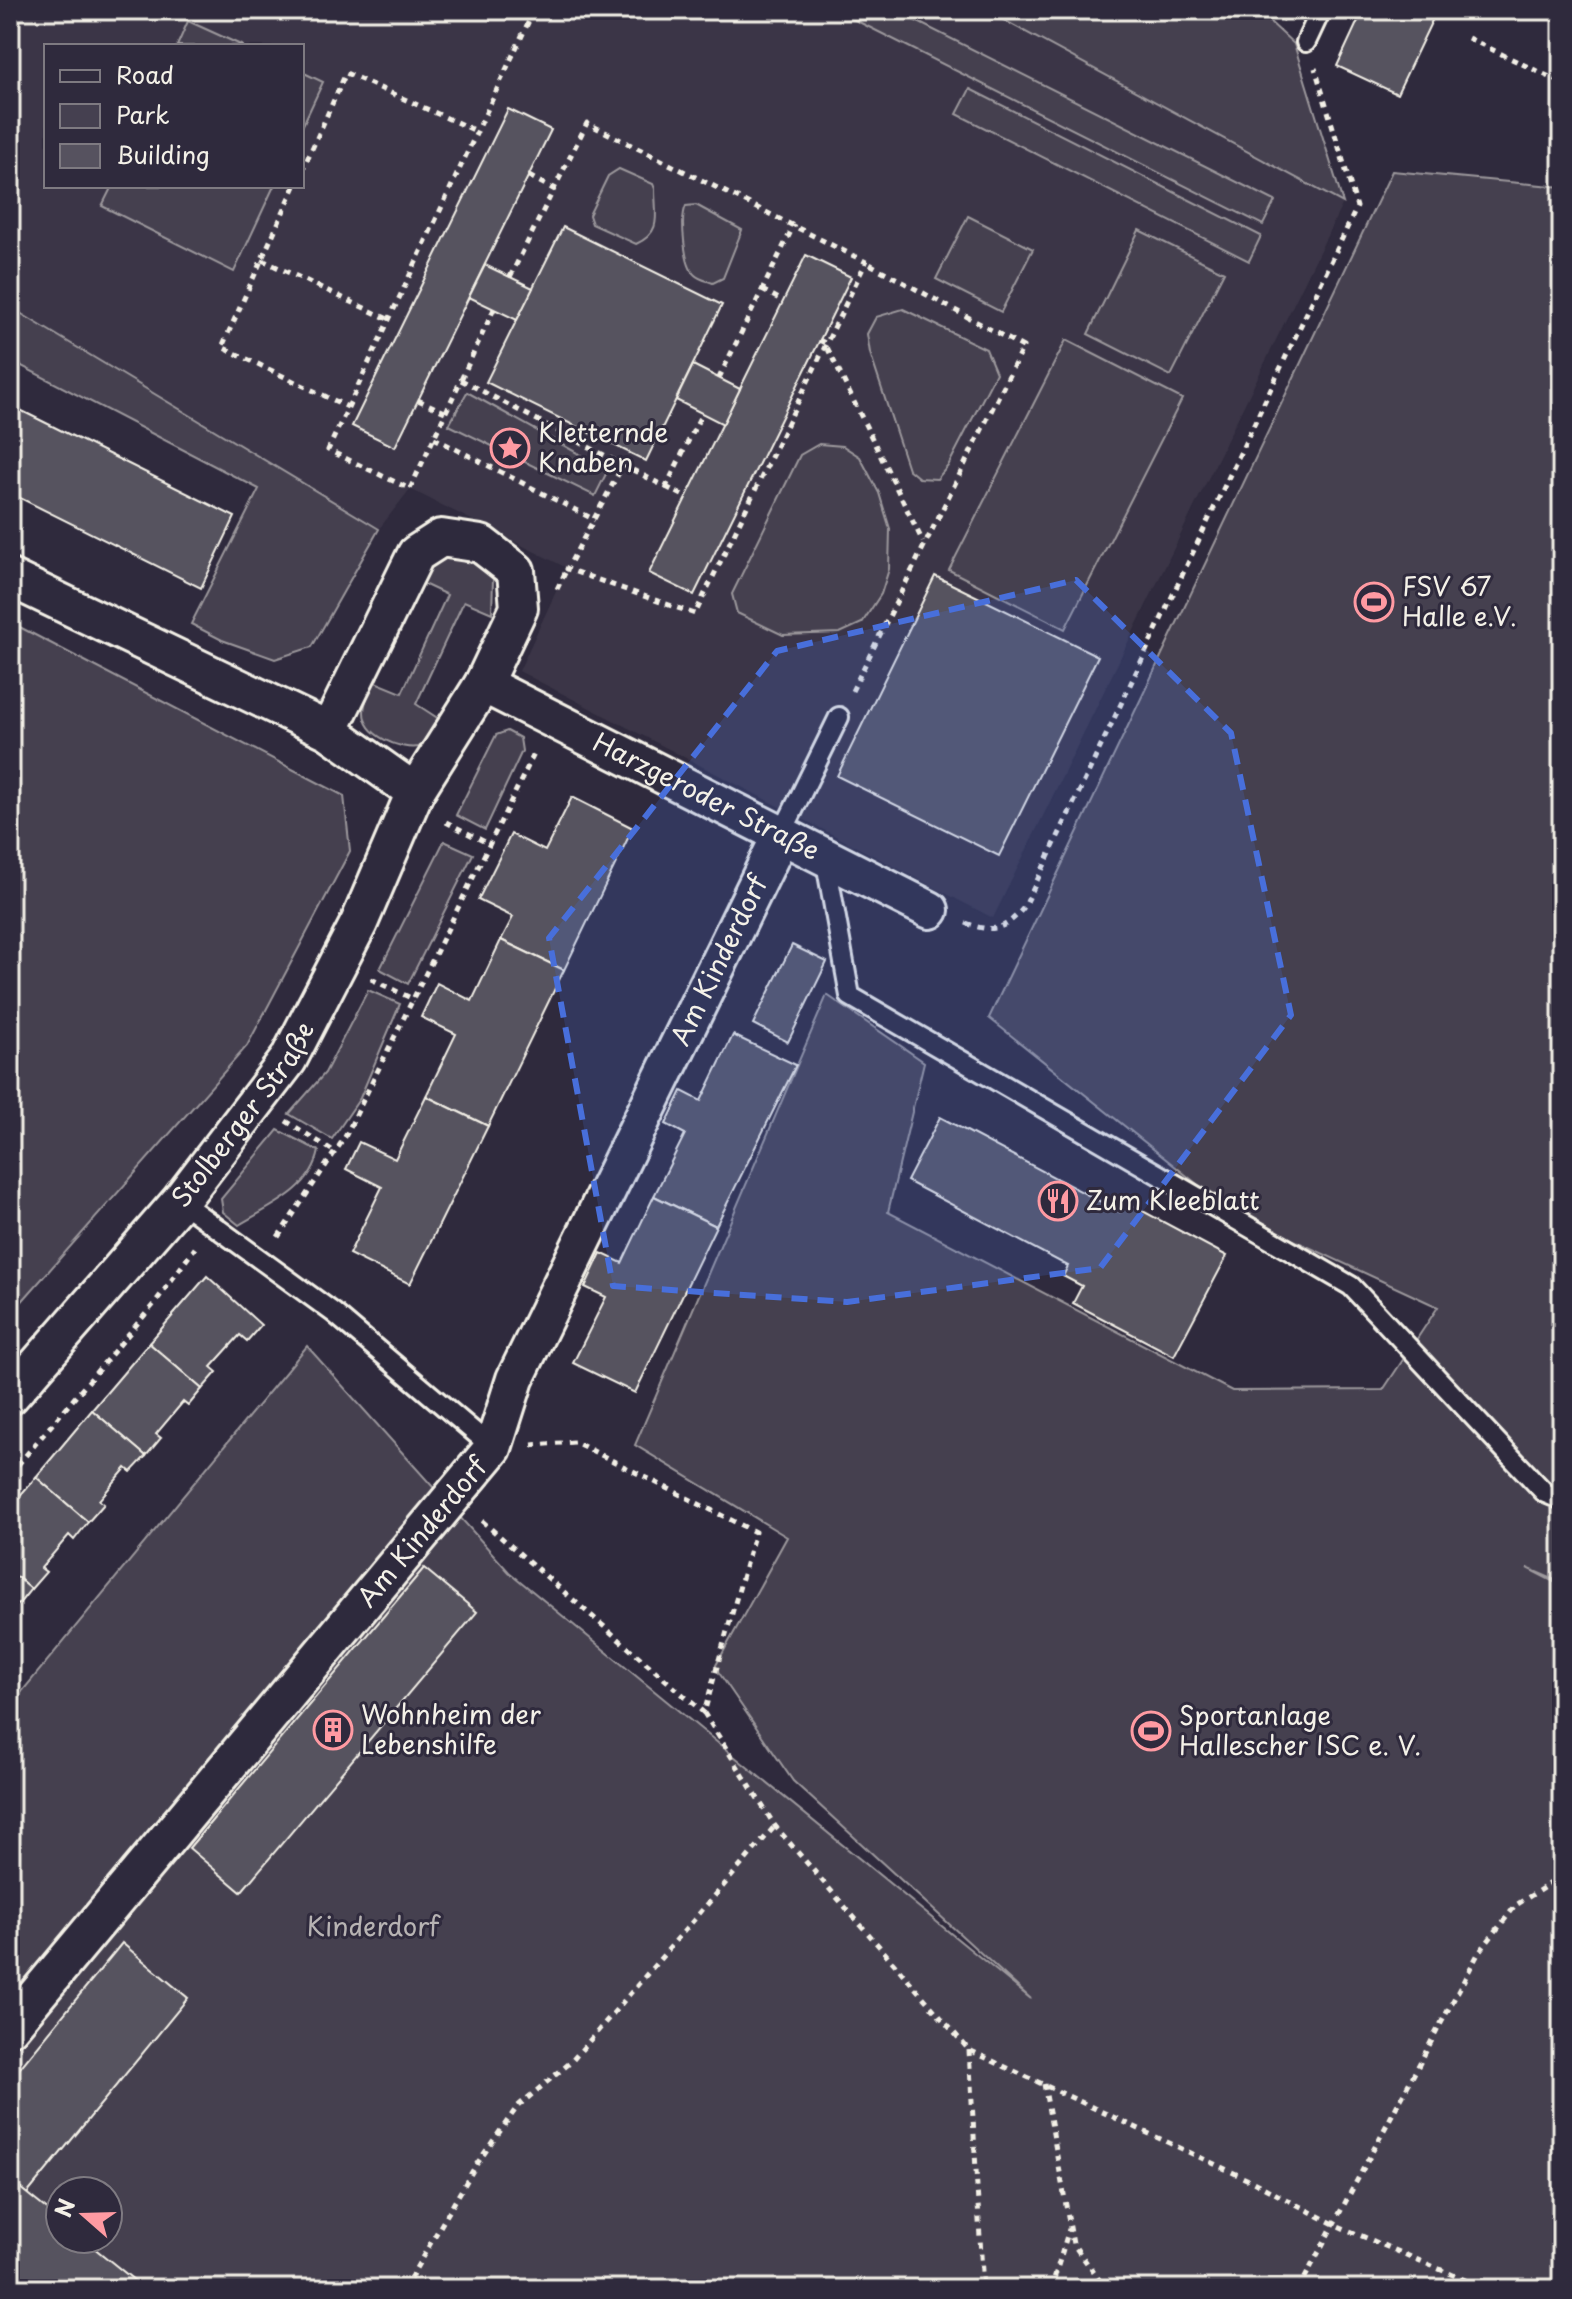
<svg xmlns="http://www.w3.org/2000/svg" width="1572" height="2299" viewBox="0 0 1572 2299" font-family="'Playpen Sans',sans-serif">
	<style>
		.built { fill: #3b3647; fill-rule: evenodd }
		.green { fill: #454050; stroke: #9c989c; stroke-width: 2; fill-rule: evenodd }
		.building { fill: #56525f; stroke: #f4f1e8; stroke-width: 2 }
		.lines { fill: none; stroke-linecap: round; stroke-linejoin: round }
		.lane-casing { stroke: #f4f1e8; stroke-width: 24 }
		.street-casing { stroke: #f4f1e8; stroke-width: 42 }
		.path { stroke: #f4f1e8; stroke-width: 5; stroke-dasharray: 6 6; stroke-linecap: butt }
		.lane { stroke: #2f2a3d; stroke-width: 18 }
		.street { stroke: #2f2a3d; stroke-width: 36 }
		.marked { fill: #486fdb; fill-opacity: 0.2; stroke: #486fdb; stroke-width: 6; stroke-dasharray: 16 10; stroke-linejoin: round }
		.labels { text-anchor: middle; stroke-width: 6; stroke-linejoin: round; paint-order: stroke }
		.poi-label { font-size: 26px; fill: #f4f1e8; stroke: #2f2a3d; text-anchor: start }
		.street-label { font-size: 26px; fill: #f4f1e8; stroke: #2f2a3d }
		.park-label { font-size: 26px; fill: #b7b3b3; stroke: #2f2a3d }
	</style>
	<rect width="100%" height="100%" fill="#2f2a3d"/>
	<filter id="ink" filterUnits="userSpaceOnUse"><feTurbulence type="fractalNoise" baseFrequency=".0125" numOctaves="2"/><feDisplacementMap in="SourceGraphic" scale="16" xChannelSelector="R" yChannelSelector="G"/><feConvolveMatrix kernelMatrix="1 2 1 2 8 2 1 2 1" color-interpolation-filters="sRGB"/></filter>
	<g filter="url(#ink)">
		<!-- built -->
		<path class="built" d="M10,10H985L1343,203L993,918L519,671L567,568L410,489L379,529L10,307ZM46,46H302V186H46Z"/>
		<!-- green -->
		<g class="green">
			<polygon points="835,10 894,10 1275,201 1263,225"/>
			<polygon points="985,10 1257,10 1294,44 1343,203"/>
			<polygon points="188,21 243,46 177,46"/>
			<polygon points="302,72 323,82 302,127"/>
			<polygon points="970,89 1261,236 1249,261 957,114"/>
			<path d="M619,169L653,184L655,189C655,215 663,232 636,244L592,224L589,215L608,176Z"/>
			<path d="M1392,171L1562,187V1583L1527,1568L1562,1586V2289H10V1706L307,1346L509,1572L1031,1999L793,1781L715,1667L787,1537L635,1445L827,995L924,1062L888,1212L1232,1391L1383,1390L1438,1307L1231,1211L989,1018ZM60,2191H108V2239H60Z"/>
			<polygon points="112,186 274,186 234,272 102,206"/>
			<path d="M696,205L742,230L723,278L713,283C708,281 699,279 695,275C684,266 680,218 686,206Z"/>
			<polygon points="968,216 1033,249 1001,312 936,279"/>
			<polygon points="1139,230 1224,272 1171,376 1088,334"/>
			<polygon points="10,307 379,529 312,647 275,659 222,640 191,624 259,489 10,360"/>
			<polygon points="903,309 986,349 996,373 948,466 937,479 919,478 908,469 870,353 867,334 876,317"/>
			<polygon points="1066,340 1182,399 1065,629 949,570"/>
			<polygon points="467,392 608,470 595,496 449,425"/>
			<polygon points="819,444 843,446 860,457 879,493 890,529 889,569 881,594 862,623 840,633 783,635 737,613 732,594 800,455"/>
			<path d="M449,556L473,561L493,579L492,613L464,601L416,704L439,719L419,747C400,750 364,736 364,712C364,702 370,691 373,681L402,693L447,595L417,581L423,572Z"/>
			<polygon points="10,622 344,796 350,851 247,1046 10,1315"/>
			<polygon points="507,731 520,738 522,751 485,830 456,815 496,735"/>
			<polygon points="444,841 473,854 408,984 380,969"/>
			<polygon points="368,990 400,1004 360,1098 332,1139 289,1114 325,1073"/>
			<path d="M278,1130L319,1151C311,1191 270,1206 239,1225L223,1212L221,1199Z"/>
		</g>
		<!-- building -->
		<g class="building">
			<polygon points="1363,10 1437,10 1397,94 1337,66"/>
			<polygon points="508,109 551,130 395,447 352,426"/>
			<polygon points="563,227 722,305 646,461 486,382"/>
			<polygon points="806,255 851,277 694,595 649,573"/>
			<polygon points="485,265 533,288 517,320 469,297"/>
			<polygon points="693,365 740,389 723,424 676,400"/>
			<polygon points="10,405 235,517 201,588 10,493"/>
			<polygon points="935,576 1098,656 999,856 837,776"/>
			<polygon points="572,797 633,828 564,970 501,940 513,917 478,900 511,834 545,851"/>
			<polygon points="501,940 564,970 488,1126 426,1096 456,1034 421,1017 437,983 472,1001"/>
			<polygon points="792,945 827,962 788,1042 753,1024"/>
			<polygon points="733,1035 796,1065 716,1226 654,1196 685,1134 666,1124 682,1091 701,1101"/>
			<polygon points="426,1096 488,1126 410,1284 349,1254 382,1187 346,1169 359,1142 395,1159"/>
			<polygon points="940,1117 1120,1212 1126,1202 1227,1256 1174,1356 1073,1303 1082,1286 1063,1276 1068,1266 907,1181"/>
			<polygon points="654,1196 716,1226 635,1393 573,1363 606,1297 585,1287 601,1253 622,1263"/>
			<polygon points="207,1276 261,1325 247,1341 240,1335 211,1367 217,1372 202,1389 149,1343"/>
			<polygon points="149,1343 202,1389 188,1406 183,1402 156,1434 161,1438 146,1456 92,1410"/>
			<polygon points="92,1410 146,1456 131,1472 126,1468 99,1500 104,1504 88,1522 36,1477"/>
			<polygon points="36,1477 88,1522 74,1540 69,1535 41,1568 46,1572 31,1589 10,1571 10,1507"/>
			<polygon points="424,1568 477,1612 241,1892 189,1848"/>
			<polygon points="10,1571 31,1589 18,1605 13,1601 10,1604"/>
			<polygon points="122,1943 188,1998 27,2194 10,2180 10,2080"/>
			<polygon points="10,2180 60,2220 60,2239 83,2239 145,2289 10,2289"/>
		</g>
		<g class="lines">
			<!-- lane casing -->
			<g class="lane-casing">
				<g id="lane">
					<polyline points="1306,42 1321,10"/>
					<polyline points="781,835 839,717"/>
					<polyline points="825,857 850,996 1351,1286 1545,1493 1562,1500"/>
					<polyline points="180,1201 334,1313 493,1448"/>
				</g>
			</g>
			<!-- street casing -->
			<g class="street-casing">
				<g id="street">
					<polyline points="10,578 329,731 415,792 483,684 519,608 516,571 481,544 441,538 416,554 329,731"/>
					<path id="s1" d="M483,684L930,910"/>
					<path id="s2" d="M10,1396L180,1201L288,1060L359,923L415,792"/>
					<path id="s3" d="M10,2027L493,1448L515,1379L781,835"/>
				</g>
			</g>
			<!-- path -->
			<g class="path">
				<polyline points="1274,10 1285,20"/>
				<polyline points="1468,38 1562,83"/>
				<polyline points="302,171 346,73 476,131"/>
				<polyline points="529,176 555,190"/>
				<polyline points="295,186 222,347 348,407"/>
				<polyline points="262,260 388,319"/>
				<polyline points="510,277 587,123 866,262 695,614 567,569 623,465 666,487 702,413"/>
				<polyline points="762,290 783,301"/>
				<polyline points="494,309 410,489 328,450 534,10"/>
				<polyline points="819,340 825,343 923,542"/>
				<polyline points="719,378 794,225"/>
				<polyline points="461,380 623,465"/>
				<polyline points="418,400 445,412"/>
				<polyline points="434,438 595,520"/>
				<polyline points="666,487 686,497"/>
				<polyline points="557,589 567,569"/>
				<polyline points="852,691 1023,347 866,262"/>
				<polyline points="446,822 491,845"/>
				<path d="M966,923C994,934 1006,929 1025,906L1357,207L1315,68"/>
				<polyline points="371,979 415,1000"/>
				<polyline points="286,1121 335,1152"/>
				<polyline points="278,1237 345,1137 535,752"/>
				<polyline points="532,1445 575,1442 755,1532 704,1713 775,1826 969,2050 1251,2181 1336,2225 1486,2289"/>
				<polyline points="10,1474 154,1304 195,1248"/>
				<polyline points="482,1521 704,1713"/>
				<polyline points="969,2050 983,2289"/>
				<polyline points="1044,2084 1073,2244 1106,2289"/>
				<polyline points="404,2289 476,2165 518,2106 571,2062 775,1826"/>
				<polyline points="1051,2289 1069,2229"/>
				<polyline points="1299,2289 1478,1954 1516,1905 1562,1876"/>
			</g>
			<!-- lane -->
			<use href="#lane" class="lane"/>
			<!-- street -->
			<use href="#street" class="street"/>
		</g>
	</g>
	<!-- marked area -->
	<path class="marked" d="M1076,580L1231,733L1291,1015L1100,1268L847,1302L613,1286L549,938L777,651Z"/>
	<!-- icons -->
	<defs>
		<g id="sight-ring" transform="scale(2)"><circle r="9.5" fill="#2f2a3d" stroke="#ff9aa2" stroke-width="1.5"/><path d="M0-6L1.8-2.2L6-1.7L2.9 1.2L3.7 5.4L0 3.3L-3.7 5.4L-2.9 1.2L-6-1.7L-1.8-2.2Z" fill="#ff9aa2"/></g>
		<g id="stadium-ring" transform="scale(2)"><circle r="9.5" fill="#2f2a3d" stroke="#ff9aa2" stroke-width="1.5"/><path d="M0-5a6.5 5 0 1 0 0 10a6.5 5 0 1 0 0-10ZM-3.5-1.8h7v3.6h-7Z" fill="#ff9aa2"/></g>
		<g id="restaurant-ring" transform="scale(2)"><circle r="9.5" fill="#2f2a3d" stroke="#ff9aa2" stroke-width="1.5"/><path d="M-5-6h1v4h1v-4h1v4h1v-4h1v5L-1.5 .5V6h-2V.5L-5-1ZM5-6V6H3V1.5H1.5Q1.5-4 5-6Z" fill="#ff9aa2"/></g>
		<g id="building-ring" transform="scale(2)"><circle r="9.5" fill="#2f2a3d" stroke="#ff9aa2" stroke-width="1.5"/><path d="M-4-6H4V6H1V3H-1V6H-4ZM-2.5-4.3h1.7v1.8h-1.7ZM.8-4.3h1.7v1.8H.8ZM-2.5-1h1.7V.8h-1.7ZM.8-1h1.7V.8H.8Z" fill="#ff9aa2"/></g>
	</defs>
	<g fill-rule="evenodd">
		<use href="#sight-ring" x="510" y="448"/>
		<use href="#stadium-ring" x="1374" y="602"/>
		<use href="#restaurant-ring" x="1058" y="1201"/>
		<use href="#building-ring" x="333" y="1730"/>
		<use href="#stadium-ring" x="1151" y="1731"/>
	</g>
	<g class="labels">
		<!-- poi labels -->
		<g class="poi-label">
			<text x="538" y="442">Kletternde<tspan x="538" dy="30">Knaben</tspan></text>
			<text x="1402" y="596">FSV 67<tspan x="1402" dy="30">Halle e.V.</tspan></text>
			<text x="1086" y="1210">Zum Kleeblatt</text>
			<text x="361" y="1724">Wohnheim der<tspan x="361" dy="30">Lebenshilfe</tspan></text>
			<text x="1179" y="1725">Sportanlage<tspan x="1179" dy="30">Hallescher ISC e. V.</tspan></text>
		</g>
		<!-- street labels -->
		<g class="street-label">
			<text dy="9" stroke="none"><textPath href="#s1" startOffset="250">Harzgeroder Straße</textPath></text>
			<text dy="9" stroke="none"><textPath href="#s3" startOffset="1292">Am Kinderdorf</textPath></text>
			<text dy="9" stroke="none"><textPath href="#s2" startOffset="366">Stolberger Straße</textPath></text>
			<text dy="9" stroke="none"><textPath href="#s3" startOffset="644">Am Kinderdorf</textPath></text>
		</g>
		<!-- park labels -->
		<g class="park-label">
			<text x="373" y="1936">Kinderdorf</text>
		</g>
	</g>
	<!-- margin -->
	<rect width="1572" height="2299" fill="none" stroke="#2f2a3d" stroke-width="40"/>
	<rect x="20" y="20" width="1532" height="2259" fill="none" stroke="#f4f1e8" stroke-width="3" filter="url(#ink)"/>
	<!-- legend -->
	<rect x="44" y="44" width="260" height="144" fill="#2f2a3d" stroke="#7e7a81" stroke-width="2"/>
	<rect x="60" y="70" width="40" height="12" fill="#2f2a3d" stroke="#7e7a81" stroke-width="2"/>
	<text x="116" y="84" font-size="24" fill="#f4f1e8">Road</text>
	<rect x="60" y="104" width="40" height="24" fill="#454050" stroke="#7e7a81" stroke-width="2"/>
	<text x="116" y="124" font-size="24" fill="#f4f1e8">Park</text>
	<rect x="60" y="144" width="40" height="24" fill="#56525f" stroke="#7e7a81" stroke-width="2"/>
	<text x="116" y="164" font-size="24" fill="#f4f1e8">Building</text>
	<!-- north arrow -->
	<g transform="translate(84 2215) rotate(290)"><circle r="38" fill="#2f2a3d" stroke="#7e7a81" stroke-width="2"/>
	<path d="M0-6L14 30L0 20L-14 30Z" fill="#ff9aa2"/>
	<text y="-12" font-size="22" font-weight="bold" text-anchor="middle" fill="#f4f1e8">N</text>
	</g>
</svg>
